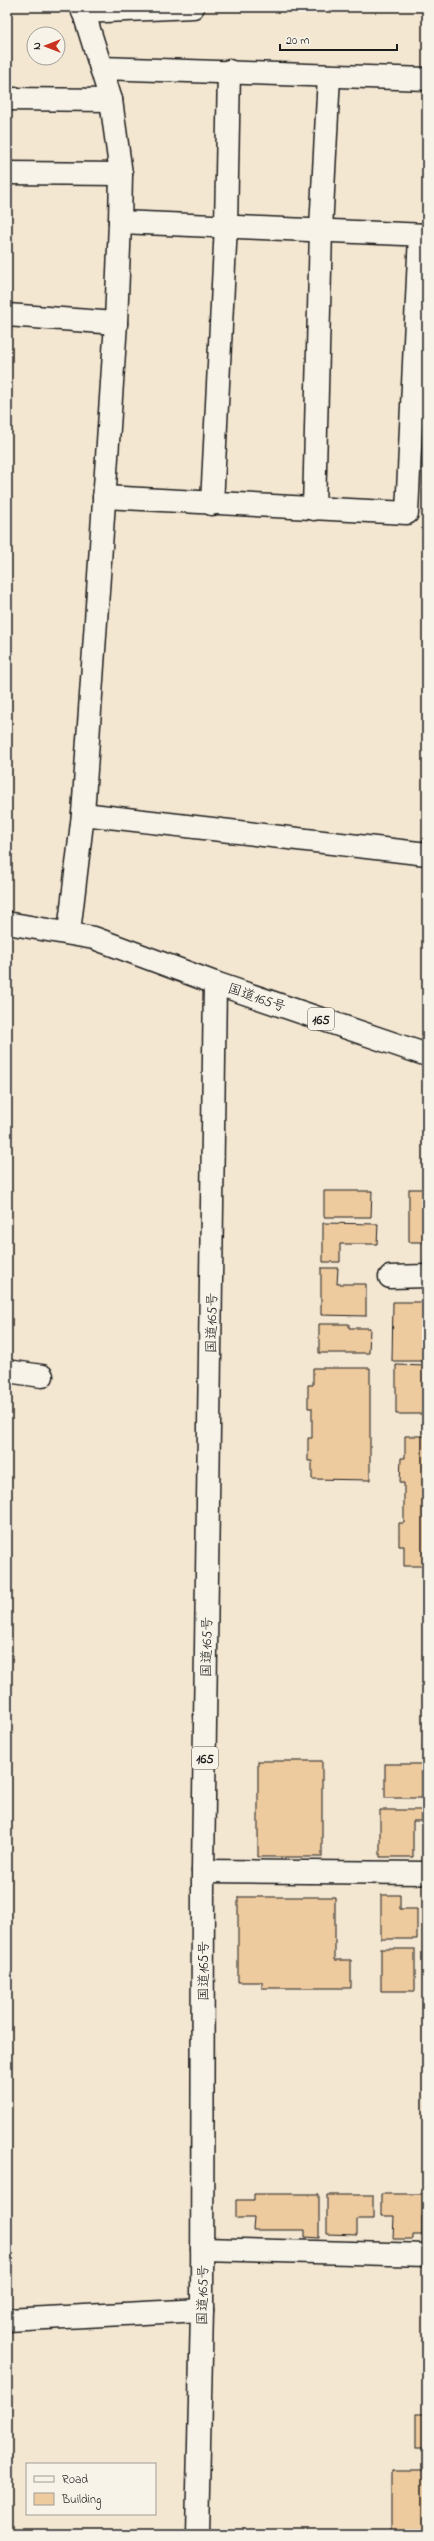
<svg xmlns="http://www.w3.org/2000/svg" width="434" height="2541" viewBox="0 0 434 2541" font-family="'Indie Flower','Klee One',sans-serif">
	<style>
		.building { fill: #eeca9f; stroke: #1c1c1c }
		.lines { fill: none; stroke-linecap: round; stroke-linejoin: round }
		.minor-casing { stroke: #1c1c1c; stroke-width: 25 }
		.trunk-casing { stroke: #1c1c1c; stroke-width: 25 }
		.minor { stroke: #f7f3e8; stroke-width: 22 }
		.trunk { stroke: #f7f3e8; stroke-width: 22 }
		.labels { text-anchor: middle; stroke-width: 3.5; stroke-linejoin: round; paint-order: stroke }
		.shield { fill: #f7f3e8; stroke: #5e5c59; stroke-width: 1 }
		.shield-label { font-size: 13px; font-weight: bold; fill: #1c1c1c }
		.street-label { font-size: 14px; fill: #1c1c1c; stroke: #f7f3e8 }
	</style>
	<rect width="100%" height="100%" fill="#f4e7d2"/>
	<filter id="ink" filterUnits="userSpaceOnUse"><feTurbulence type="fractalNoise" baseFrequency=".025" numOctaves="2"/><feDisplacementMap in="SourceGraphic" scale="8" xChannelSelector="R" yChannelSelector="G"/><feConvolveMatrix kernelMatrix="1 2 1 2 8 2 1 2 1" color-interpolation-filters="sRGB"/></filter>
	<g filter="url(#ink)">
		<!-- building -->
		<g class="building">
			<rect x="409" y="1189" width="18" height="53"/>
			<polygon points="324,1191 372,1191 371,1217 324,1217"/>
			<polygon points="323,1223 378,1224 377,1244 340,1244 340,1262 323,1262"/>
			<polygon points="321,1268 338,1268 337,1284 366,1284 366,1316 321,1315"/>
			<polygon points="393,1302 427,1302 427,1361 392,1361"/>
			<polygon points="319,1324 349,1324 349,1328 370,1328 369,1353 319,1353"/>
			<polygon points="396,1365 427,1366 427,1414 396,1414"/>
			<polygon points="313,1368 370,1368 370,1480 312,1479 312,1461 308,1461 308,1438 312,1438 312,1408 308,1408 308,1385 313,1385"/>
			<polygon points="405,1436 427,1436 427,1566 404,1566 404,1546 399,1546 399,1523 404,1523 404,1483 400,1483 401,1458 405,1458"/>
			<rect x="258" y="1761" width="64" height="96"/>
			<rect x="385" y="1764" width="37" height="34"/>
			<polygon points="380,1810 422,1810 422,1821 413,1821 413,1857 380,1857"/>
			<polygon points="381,1895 400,1895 400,1909 417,1909 417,1939 381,1939"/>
			<polygon points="238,1897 335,1897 335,1960 351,1960 351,1988 262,1988 262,1982 238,1982"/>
			<rect x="381" y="1949" width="34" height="42"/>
			<polygon points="254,2194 319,2194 319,2238 305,2237 305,2230 253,2230 254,2218 236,2218 236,2200 254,2200"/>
			<polygon points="381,2194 426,2194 426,2216 422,2216 422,2235 413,2235 413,2239 393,2239 394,2216 381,2216"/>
			<polygon points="327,2195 373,2195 373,2219 357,2219 357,2235 327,2234"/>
			<rect x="416" y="2414" width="11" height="35"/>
			<rect x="391" y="2470" width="36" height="64"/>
		</g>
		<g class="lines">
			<!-- minor casing -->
			<g class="minor-casing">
				<g id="minor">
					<polyline points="83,12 193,7"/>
					<polyline points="101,68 427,79"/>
					<polyline points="7,99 111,100"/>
					<polyline points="7,173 121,174"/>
					<polyline points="120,222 427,235"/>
					<polyline points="7,315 116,323"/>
					<polyline points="104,497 407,513 420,235"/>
					<polyline points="212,504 226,225 229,71"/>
					<polyline points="314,509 321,229 329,76"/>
					<polyline points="83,814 427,854"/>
					<polyline points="7,923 94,938 215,983"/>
					<polyline points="69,932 83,814 116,323 120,222 121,174 111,100 82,7"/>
					<polyline points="390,1277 427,1276"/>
					<polyline points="7,1371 42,1376"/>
					<polyline points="203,1871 427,1873"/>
					<polyline points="202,2249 427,2255"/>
					<polyline points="7,2320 202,2310"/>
				</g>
			</g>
			<!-- trunk casing -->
			<g class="trunk-casing">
				<polyline id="trunk" points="197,2534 202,2310 203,1871 215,983 427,1055"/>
			</g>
			<!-- minor -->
			<use href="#minor" class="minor"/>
			<!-- trunk -->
			<use href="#trunk" class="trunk"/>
		</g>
	</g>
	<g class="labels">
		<!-- shield labels -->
		<g class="shield">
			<rect x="308" y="1008" width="26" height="22" rx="3"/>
			<rect x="192" y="1747" width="26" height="22" rx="3"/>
		</g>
		<g class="shield-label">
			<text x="321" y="1024">165</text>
			<text x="205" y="1763">165</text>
		</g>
		<!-- street labels -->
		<g class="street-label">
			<text transform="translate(257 997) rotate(19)" y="5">国道165号</text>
			<text transform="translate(211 1323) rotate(-89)" y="5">国道165号</text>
			<text transform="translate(206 1647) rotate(-89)" y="5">国道165号</text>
			<text transform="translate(203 1971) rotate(-90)" y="5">国道165号</text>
			<text transform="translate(202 2295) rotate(-89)" y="5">国道165号</text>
		</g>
	</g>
	<!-- margin -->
	<rect width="434" height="2541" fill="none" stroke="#f7f3e8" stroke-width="24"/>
	<rect x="12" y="12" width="410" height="2517" fill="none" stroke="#1c1c1c" stroke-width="1.5" filter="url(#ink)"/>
	<!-- legend -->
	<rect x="26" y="2463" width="130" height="52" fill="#f7f3e8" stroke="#9f9d96"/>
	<rect x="34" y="2476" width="20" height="6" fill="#f7f3e8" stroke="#9f9d96"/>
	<text x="62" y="2483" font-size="12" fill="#1c1c1c">Road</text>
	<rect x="34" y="2493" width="20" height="12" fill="#eeca9f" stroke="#9f9d96"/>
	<text x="62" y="2503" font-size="12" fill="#1c1c1c">Building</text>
	<!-- north arrow -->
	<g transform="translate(46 46) rotate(270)"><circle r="19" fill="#f7f3e8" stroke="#9f9d96"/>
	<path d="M0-3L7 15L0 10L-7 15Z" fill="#c8321e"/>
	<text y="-6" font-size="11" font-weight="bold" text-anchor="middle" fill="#1c1c1c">N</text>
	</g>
	<!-- scale -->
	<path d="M280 44v6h117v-6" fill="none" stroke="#1c1c1c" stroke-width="2"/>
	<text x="286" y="44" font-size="12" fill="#1c1c1c" stroke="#f7f3e8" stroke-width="3" paint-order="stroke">20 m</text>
</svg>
